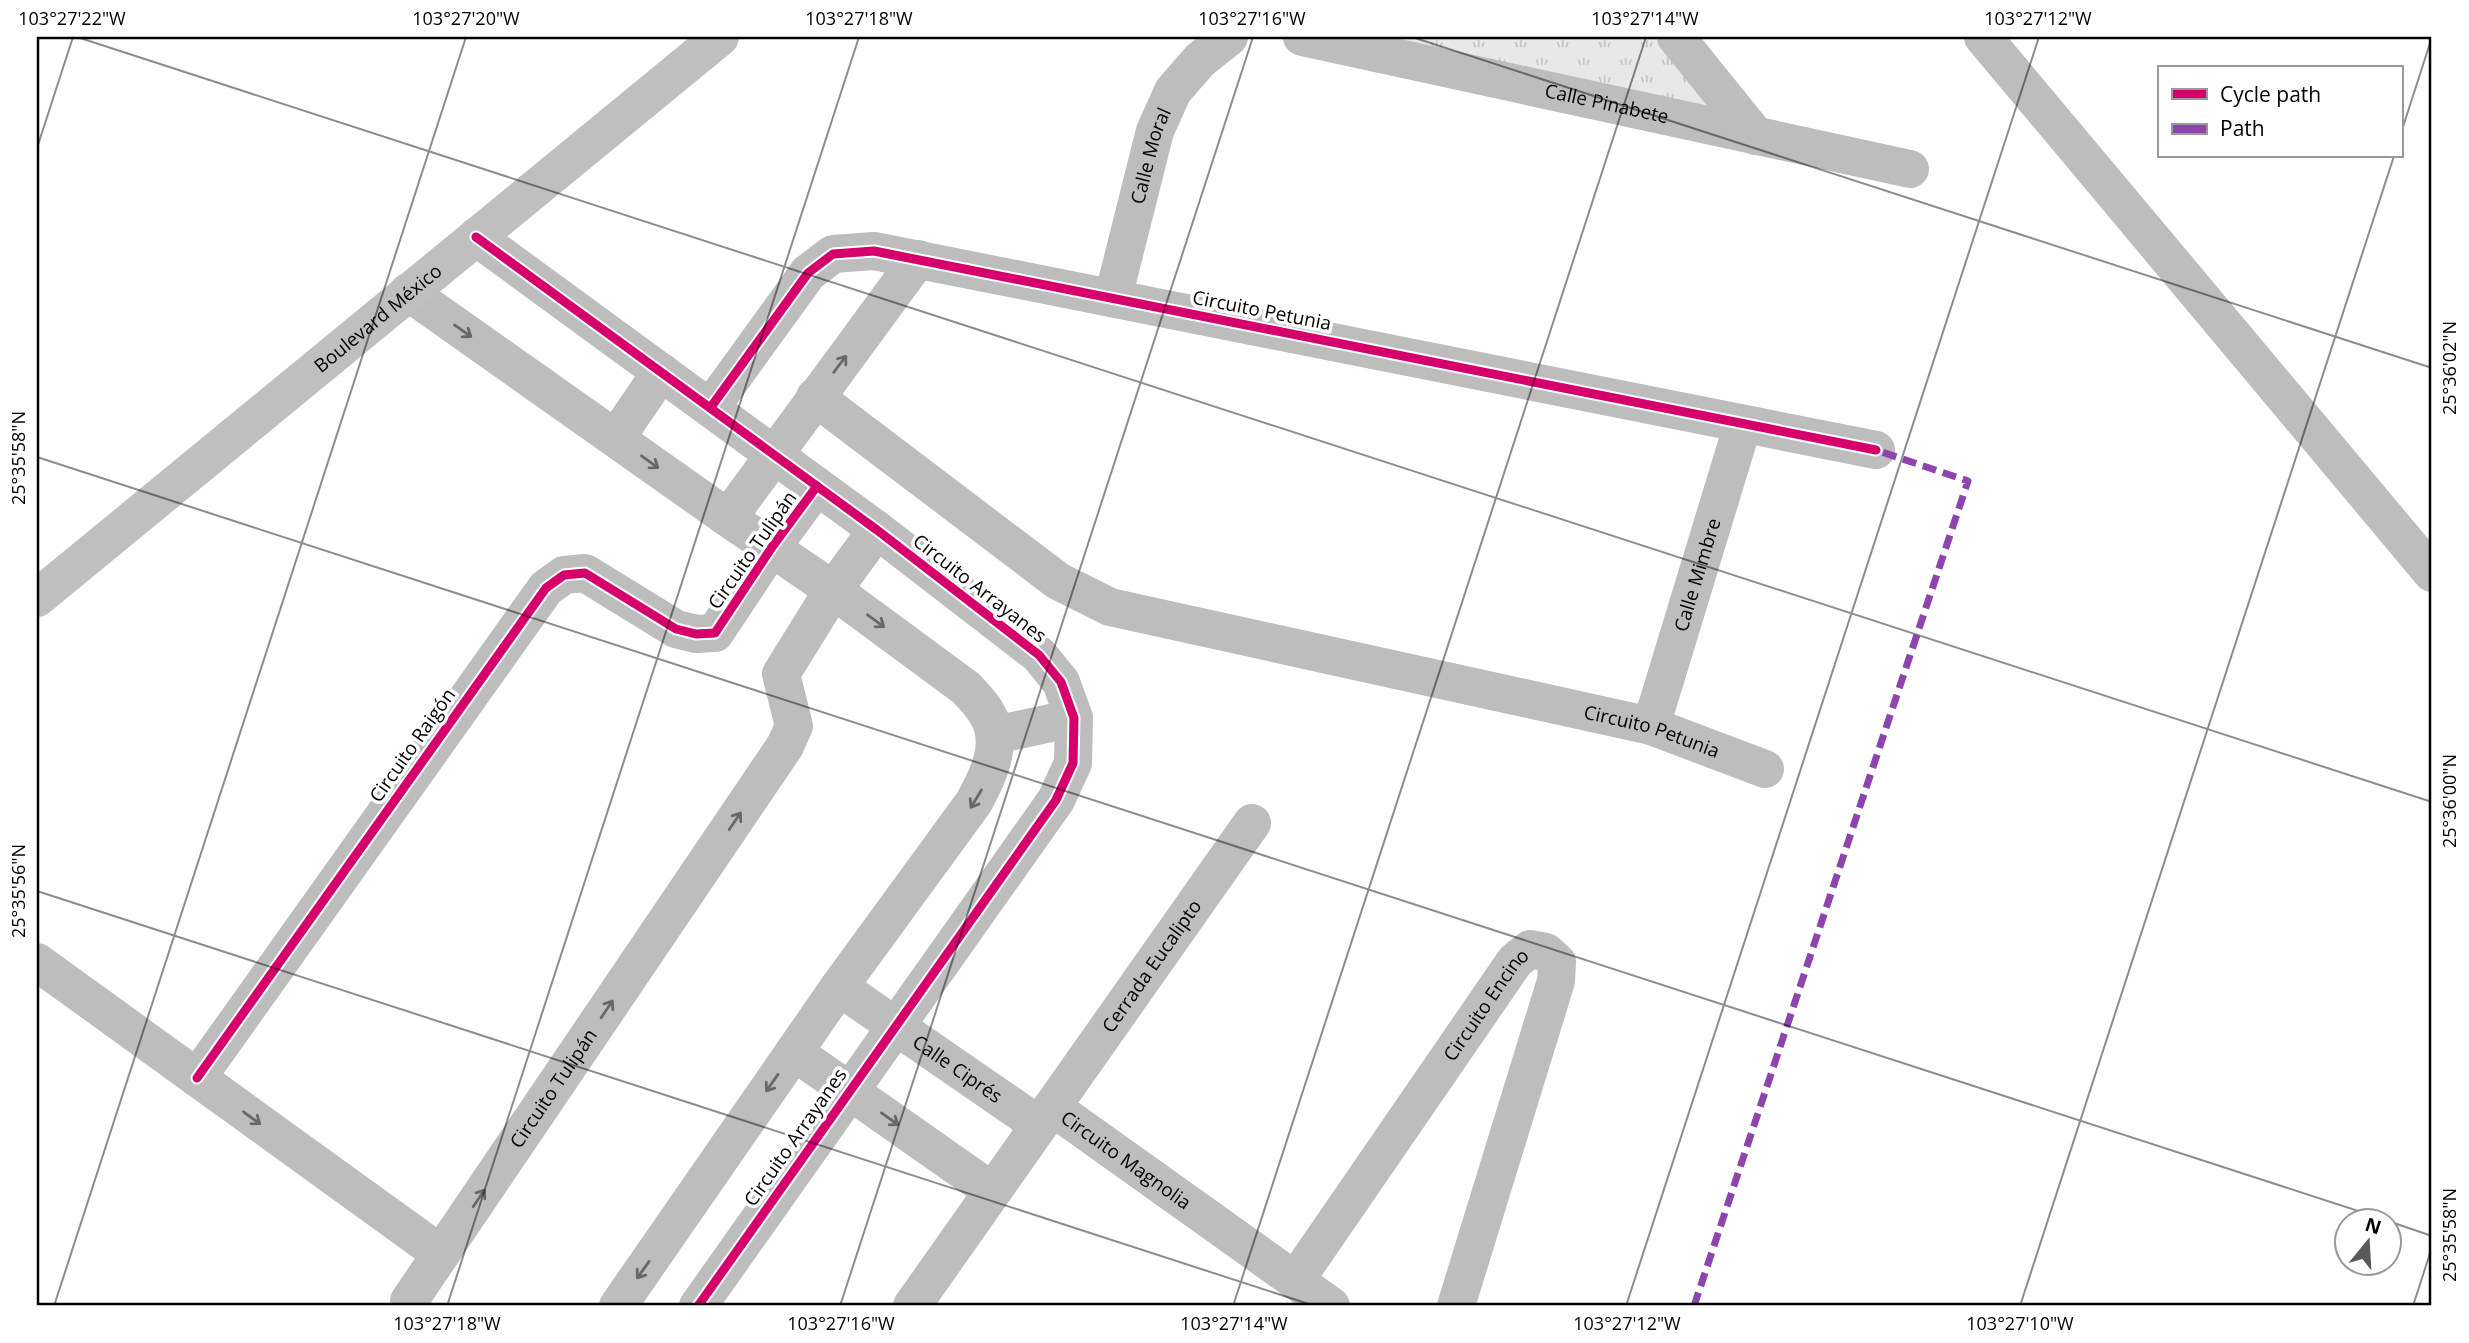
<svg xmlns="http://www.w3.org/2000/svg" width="2469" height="1343" viewBox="0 0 2469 1343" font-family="'Open Sans',sans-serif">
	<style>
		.grass { fill: url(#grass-tufts) }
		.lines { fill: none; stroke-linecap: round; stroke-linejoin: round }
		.minor { stroke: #bdbdbd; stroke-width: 38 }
		.secondary { stroke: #bfbfbf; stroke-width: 38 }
		.quiet { stroke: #8e44ad; stroke-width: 7; stroke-dasharray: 14 7; stroke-linecap: butt }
		.cycleway-casing { stroke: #fff; stroke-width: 13 }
		.cycleway { stroke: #d6006c; stroke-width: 9 }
		.oneway { stroke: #686868 }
		.ticks { fill: none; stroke: #000; stroke-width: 2; stroke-opacity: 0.45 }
		.labels { text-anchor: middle; stroke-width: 7; stroke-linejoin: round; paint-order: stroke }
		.street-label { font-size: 19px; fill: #000; stroke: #fff }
		.neatline { fill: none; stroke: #000; stroke-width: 2.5 }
		.ticks-label { font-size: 18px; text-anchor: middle; fill: #000 }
	</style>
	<defs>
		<pattern id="grass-tufts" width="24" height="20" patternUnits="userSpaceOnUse" patternTransform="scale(1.75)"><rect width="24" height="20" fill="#e8e8e8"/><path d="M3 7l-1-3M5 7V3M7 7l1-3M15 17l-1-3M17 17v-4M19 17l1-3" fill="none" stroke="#c5c5c5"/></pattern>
	</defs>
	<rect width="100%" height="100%" fill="#fff"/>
	<!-- grass -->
	<polygon class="grass" points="1388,37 1656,37 1713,108"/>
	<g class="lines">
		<!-- minor -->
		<g class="minor">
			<path id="s1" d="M1302,37L1910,169"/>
			<polyline points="1676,37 1756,136"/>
			<polyline points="1983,37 2432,573"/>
			<polyline points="476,237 877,530 1039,655 1061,682 1074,718 1073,763 1056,800 698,1306"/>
			<path d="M408,292L728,518L833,590L966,688C973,696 982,704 987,714C1005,743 988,776 974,802L839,987L618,1306"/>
			<path id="s2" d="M1113,298L1155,131L1173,91L1200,60L1229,37"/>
			<path id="s3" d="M815,397L1058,581L1110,607L1651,726L1765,769"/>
			<polyline points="711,407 808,273 833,254 874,251 1876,450"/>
			<polyline points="616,438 661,372"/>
			<polyline points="728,518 918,259"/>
			<path id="s4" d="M1651,726L1743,424"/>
			<polyline points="995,735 1074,718"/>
			<polyline points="37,962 441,1254"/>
			<path id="s5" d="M839,987L1039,1125"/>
			<polyline points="794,1052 992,1191"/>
			<polyline points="197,1078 546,588 564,575 585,573 676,629 696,634 715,633 772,547 817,486"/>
			<path id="s6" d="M1052,1107L1331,1306"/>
			<path id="s7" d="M1295,1281L1515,961L1530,949L1546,952L1557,962L1556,981L1456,1306"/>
			<path id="s8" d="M409,1301L785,746L794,726L781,674L833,590L877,530"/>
			<path id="s9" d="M912,1306L1252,823"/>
		</g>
		<!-- secondary -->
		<path class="secondary" id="s10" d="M37,598L720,37"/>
		<!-- quiet -->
		<polyline class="quiet" points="1694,1306 1968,481 1876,450"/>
		<!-- cycleway casing -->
		<g class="cycleway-casing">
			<g id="cycleway">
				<polyline points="476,237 877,530 1039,655 1061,682 1074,718 1073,763 1056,800 698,1306"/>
				<polyline points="711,407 808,273 833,254 874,251 1876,450"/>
				<polyline points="197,1078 546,588 564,575 585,573 676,629 696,634 715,633 772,547 817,486"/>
			</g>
		</g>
		<!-- cycleway -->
		<use href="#cycleway" class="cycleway"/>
	</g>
	<!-- one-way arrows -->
	<defs><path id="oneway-shaft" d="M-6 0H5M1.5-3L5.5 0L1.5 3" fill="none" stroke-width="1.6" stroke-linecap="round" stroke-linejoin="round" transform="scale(1.75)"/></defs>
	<g class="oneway">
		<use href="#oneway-shaft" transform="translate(463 331) rotate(35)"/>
		<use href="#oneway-shaft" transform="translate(840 364) rotate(-53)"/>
		<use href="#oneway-shaft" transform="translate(650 462) rotate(36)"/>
		<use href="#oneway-shaft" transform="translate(876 621) rotate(36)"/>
		<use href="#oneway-shaft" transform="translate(976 799) rotate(121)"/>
		<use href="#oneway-shaft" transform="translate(735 821) rotate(-56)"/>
		<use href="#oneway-shaft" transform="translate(607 1009) rotate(-56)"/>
		<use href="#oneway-shaft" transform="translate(772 1083) rotate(125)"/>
		<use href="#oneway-shaft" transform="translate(252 1118) rotate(36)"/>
		<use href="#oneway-shaft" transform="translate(890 1119) rotate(35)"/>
		<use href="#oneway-shaft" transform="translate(479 1198) rotate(-56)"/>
		<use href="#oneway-shaft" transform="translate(643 1270) rotate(125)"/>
	</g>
	<!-- ticks -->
	<path class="ticks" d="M77,37L2432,802M1412,37L2432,368M2401,133L2432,37M37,148L73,37M37,457L2386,1220M37,891L1315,1306M2388,1221L2432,1236M54,1306L466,37M447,1306L859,37M840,1306L1253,37M1233,1306L1646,37M1626,1306L2039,37M2020,1306L2394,156M2413,1306L2432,1247"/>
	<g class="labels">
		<!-- street labels -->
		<g class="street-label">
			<text dy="7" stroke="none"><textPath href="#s1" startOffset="312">Calle Pinabete</textPath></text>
			<text dy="7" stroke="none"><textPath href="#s2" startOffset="147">Calle Moral</textPath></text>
			<text transform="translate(1262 310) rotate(11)" y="7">Circuito Petunia</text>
			<text dy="7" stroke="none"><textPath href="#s10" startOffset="441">Boulevard México</textPath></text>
			<text transform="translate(752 550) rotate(-55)" y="7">Circuito Tulipán</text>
			<text dy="7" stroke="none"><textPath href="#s4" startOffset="158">Calle Mimbre</textPath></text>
			<text transform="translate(980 588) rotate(38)" y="7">Circuito Arrayanes</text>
			<text dy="7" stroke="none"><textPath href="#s3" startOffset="919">Circuito Petunia</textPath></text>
			<text transform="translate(412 745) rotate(-55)" y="7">Circuito Raigón</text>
			<text dy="7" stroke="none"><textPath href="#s9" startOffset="416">Cerrada Eucalipto</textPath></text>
			<text dy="7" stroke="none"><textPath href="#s7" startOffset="336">Circuito Encino</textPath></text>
			<text dy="7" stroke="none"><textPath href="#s5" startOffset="144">Calle Ciprés</textPath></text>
			<text dy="7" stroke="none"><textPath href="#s8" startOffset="257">Circuito Tulipán</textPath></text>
			<text transform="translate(795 1137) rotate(-55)" y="7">Circuito Arrayanes</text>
			<text dy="7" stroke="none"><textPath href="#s6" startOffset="91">Circuito Magnolia</textPath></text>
		</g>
	</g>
	<!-- border -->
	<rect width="2469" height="1343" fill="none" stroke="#ffffff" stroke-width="77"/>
	<!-- legend -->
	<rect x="2158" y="66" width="245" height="91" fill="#ffffff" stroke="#999999" stroke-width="2"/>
	<rect x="2172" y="89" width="35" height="10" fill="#d6006c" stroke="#999999" stroke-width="2"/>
	<text x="2220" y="102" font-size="21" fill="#000000">Cycle path</text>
	<rect x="2172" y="124" width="35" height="10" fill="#8e44ad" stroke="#999999" stroke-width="2"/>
	<text x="2220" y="136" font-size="21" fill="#000000">Path</text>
	<!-- north arrow -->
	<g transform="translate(2368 1242) rotate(18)"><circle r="33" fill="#ffffff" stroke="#999999" stroke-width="2"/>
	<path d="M0-5L12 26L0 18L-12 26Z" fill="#595959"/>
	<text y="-10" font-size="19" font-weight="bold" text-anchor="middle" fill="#000000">N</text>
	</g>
	<rect x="38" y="38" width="2392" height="1266" class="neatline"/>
	<g class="ticks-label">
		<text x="72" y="25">103°27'22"W</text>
		<text x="466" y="25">103°27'20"W</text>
		<text x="859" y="25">103°27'18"W</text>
		<text x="1252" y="25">103°27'16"W</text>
		<text x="1645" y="25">103°27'14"W</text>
		<text x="2038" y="25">103°27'12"W</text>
		<text transform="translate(2450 368) rotate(-90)" y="6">25°36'02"N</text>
		<text transform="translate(19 458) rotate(-90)" y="6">25°35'58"N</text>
		<text transform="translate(2450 801) rotate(-90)" y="6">25°36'00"N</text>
		<text transform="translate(19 891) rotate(-90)" y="6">25°35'56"N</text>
		<text transform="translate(2450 1235) rotate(-90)" y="6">25°35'58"N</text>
		<text x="447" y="1330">103°27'18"W</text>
		<text x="841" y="1330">103°27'16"W</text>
		<text x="1234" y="1330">103°27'14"W</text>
		<text x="1627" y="1330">103°27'12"W</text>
		<text x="2020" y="1330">103°27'10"W</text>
	</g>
</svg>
